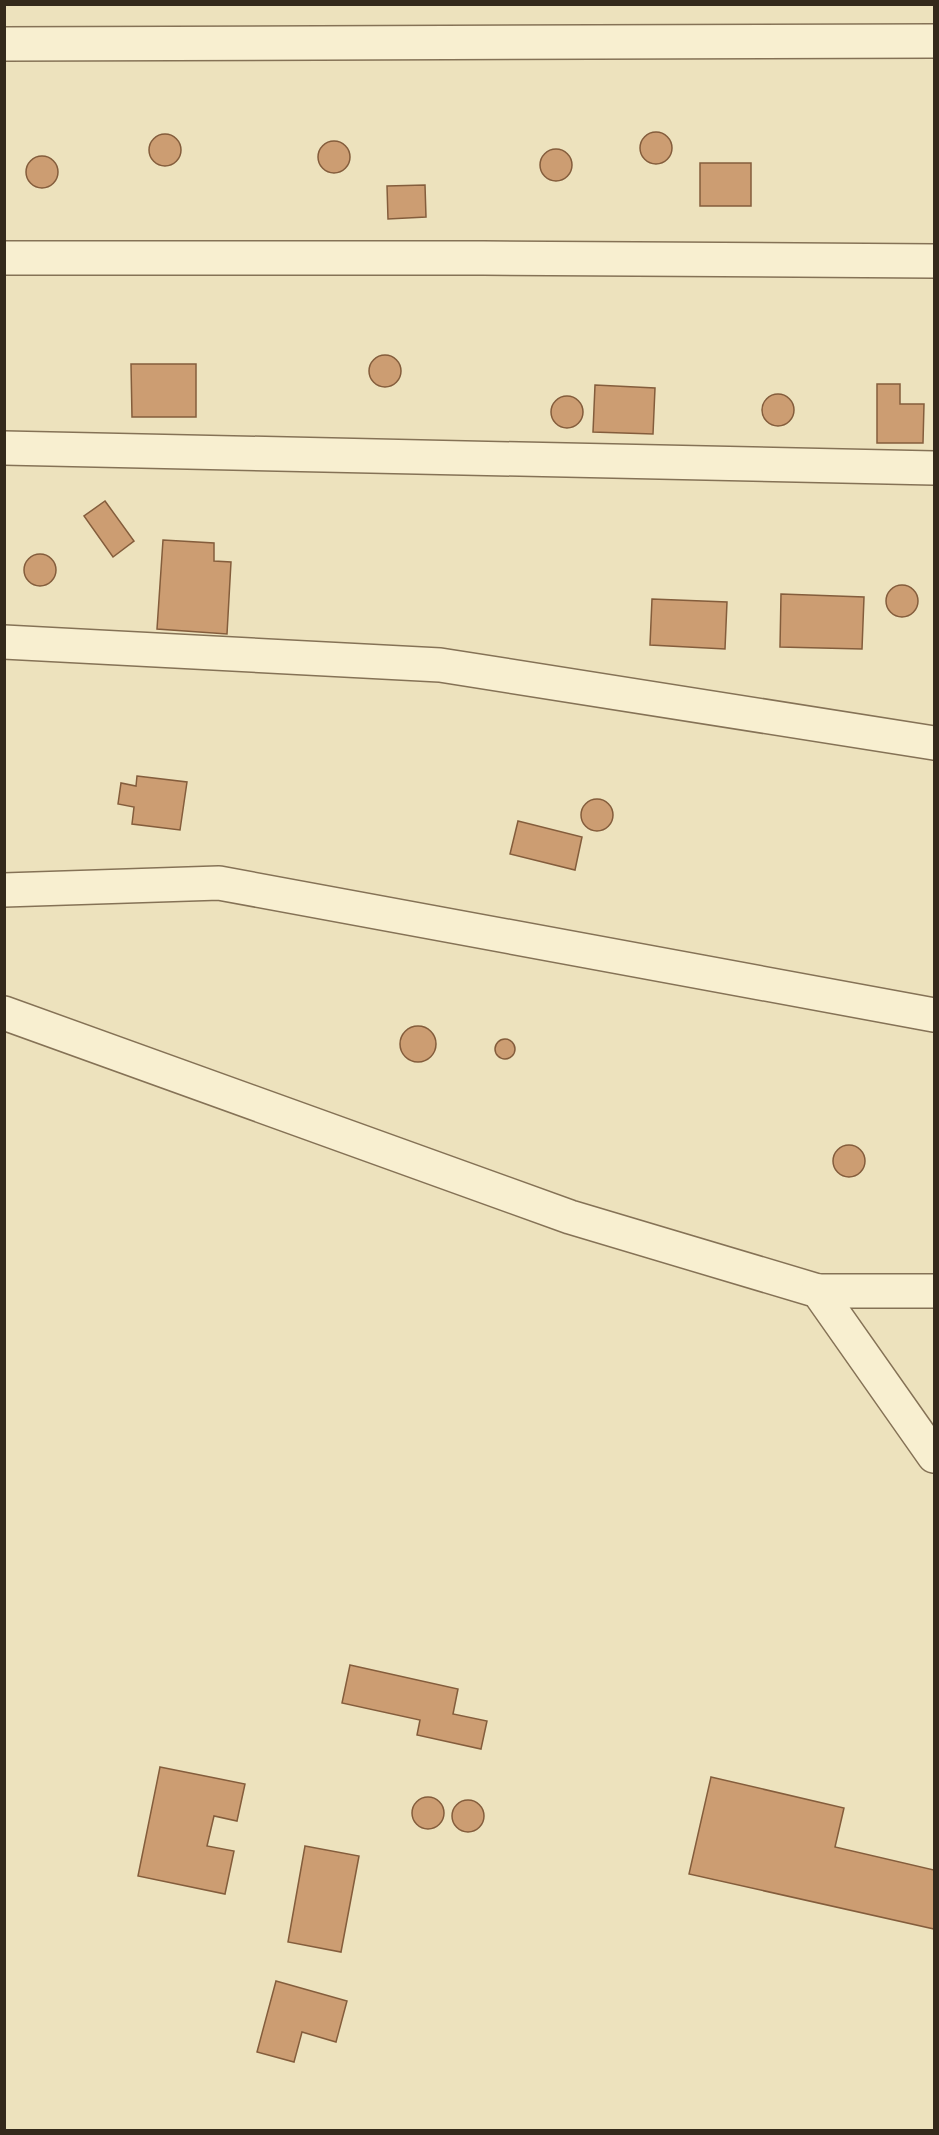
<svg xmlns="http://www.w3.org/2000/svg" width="939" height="2135" viewBox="0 0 939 2135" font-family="'Libre Baskerville',serif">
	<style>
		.building { fill: #cc9d72; stroke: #845d3c; stroke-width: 1.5 }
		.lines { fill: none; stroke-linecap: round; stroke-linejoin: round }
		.minor-casing { stroke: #857256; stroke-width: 36 }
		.minor { stroke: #f8efd0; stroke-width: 33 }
	</style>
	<rect width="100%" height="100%" fill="#ede2bd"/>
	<!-- building -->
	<g class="building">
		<circle cx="656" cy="148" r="16"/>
		<circle cx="165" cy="150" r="16"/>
		<circle cx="334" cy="157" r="16"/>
		<circle cx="556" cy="165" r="16"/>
		<circle cx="42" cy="172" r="16"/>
		<rect x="700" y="163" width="51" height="43"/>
		<polygon points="425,185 426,217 388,219 387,186"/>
		<circle cx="385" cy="371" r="16"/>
		<polygon points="131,364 196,364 196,417 132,417"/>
		<polygon points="877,384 900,384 900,404 924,404 923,443 877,443"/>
		<polygon points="595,385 655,388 653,434 593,432"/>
		<circle cx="778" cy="410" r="16"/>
		<circle cx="567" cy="412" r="16"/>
		<polygon points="105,501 134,541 113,557 84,516"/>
		<polygon points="163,540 214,543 214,561 231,562 227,634 157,629"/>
		<circle cx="40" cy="570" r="16"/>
		<circle cx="902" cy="601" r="16"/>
		<polygon points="781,594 864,597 862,649 780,647"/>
		<polygon points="652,599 727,602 725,649 650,645"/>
		<polygon points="137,776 187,782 180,830 132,824 134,807 118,804 121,783 136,786"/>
		<circle cx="597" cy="815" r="16"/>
		<polygon points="518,821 582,837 575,870 510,854"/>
		<circle cx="418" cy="1044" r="18"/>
		<circle cx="505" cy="1049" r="10"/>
		<circle cx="849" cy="1161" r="16"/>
		<polygon points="350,1665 458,1689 453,1714 487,1721 481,1749 417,1735 420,1720 342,1703"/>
		<polygon points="160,1767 245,1784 237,1821 214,1816 207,1846 234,1851 225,1894 138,1876"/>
		<polygon points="711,1777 844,1808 835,1847 934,1870 934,1929 689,1874"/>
		<circle cx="428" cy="1813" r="16"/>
		<circle cx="468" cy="1816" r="16"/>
		<polygon points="305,1846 359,1856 341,1952 288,1942"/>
		<polygon points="276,1981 347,2001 336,2042 302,2032 294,2062 257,2052"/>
	</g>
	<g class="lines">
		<!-- minor casing -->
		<g class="minor-casing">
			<g id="minor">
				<polyline points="4,44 934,41"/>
				<polyline points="4,258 483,258 934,261"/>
				<polyline points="4,448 934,468"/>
				<polyline points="4,642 440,665 934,743"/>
				<polyline points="4,890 219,883 934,1015"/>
				<polyline points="4,1013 570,1217 818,1291 934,1456"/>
				<polyline points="818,1291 934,1291"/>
			</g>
		</g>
		<!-- minor -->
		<use href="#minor" class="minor"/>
	</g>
	<!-- border -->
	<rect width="939" height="2135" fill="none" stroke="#34291b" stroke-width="12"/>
</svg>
